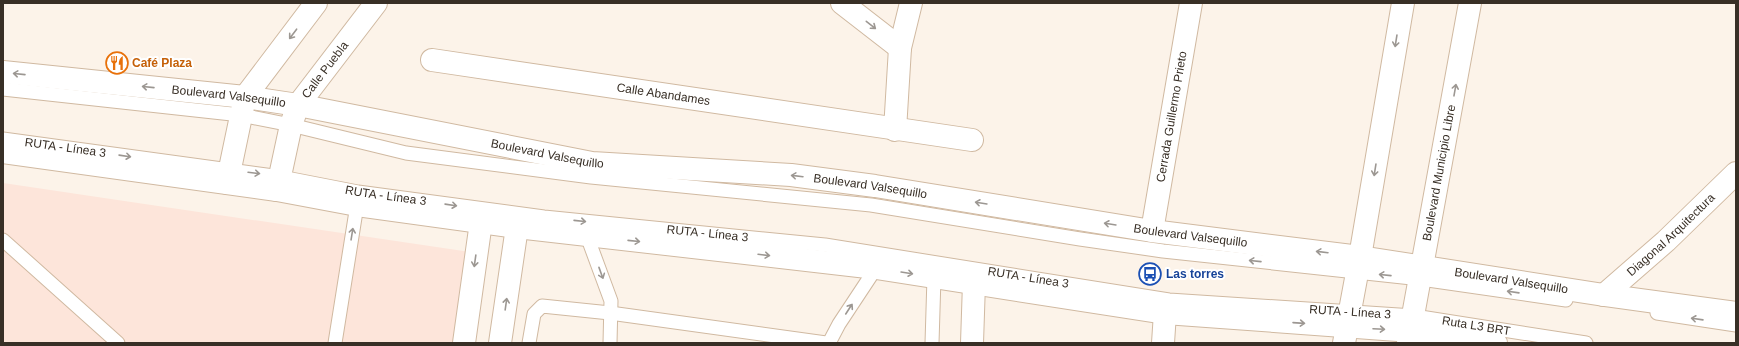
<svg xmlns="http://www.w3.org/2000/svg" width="1739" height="346" viewBox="0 0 1739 346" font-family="Arial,sans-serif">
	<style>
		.commercial { fill: #fde5da }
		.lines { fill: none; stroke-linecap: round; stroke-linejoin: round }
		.lane-casing { stroke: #d0b9a1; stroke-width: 15 }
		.street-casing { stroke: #d0b9a1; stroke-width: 24 }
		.secondary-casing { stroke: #d0b9a1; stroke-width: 24 }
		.primary-casing { stroke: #d0b9a1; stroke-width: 24 }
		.lane { stroke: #fff; stroke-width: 13 }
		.street { stroke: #fff; stroke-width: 22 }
		.secondary { stroke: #fff; stroke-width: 22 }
		.primary { stroke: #fff; stroke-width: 22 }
		.oneway { stroke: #9c9792 }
		.labels { text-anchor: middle; stroke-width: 4; stroke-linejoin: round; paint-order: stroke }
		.food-label { font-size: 12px; font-weight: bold; fill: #c56008; stroke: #fff; text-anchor: start }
		.street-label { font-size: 12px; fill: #382f26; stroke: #fff }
		.transit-label { font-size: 12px; font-weight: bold; fill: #164399; stroke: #fff; text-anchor: start }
	</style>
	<rect width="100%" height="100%" fill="#fcf3e9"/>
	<!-- commercial -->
	<polygon class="commercial" points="3,183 470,252 455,343 3,343"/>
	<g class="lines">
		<!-- lane casing -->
		<g class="lane-casing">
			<g id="lane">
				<polyline points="3,89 241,115 291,125 406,153 591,177 871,205 1080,239 1163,251 1421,279 1566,300"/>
				<path id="s1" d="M3,139L281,177L358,192L544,217L825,245L1169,300L1414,316L1586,343"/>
				<polyline points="587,236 611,301 610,343"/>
				<polyline points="3,240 118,343"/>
				<polyline points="1657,313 1736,325"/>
				<polyline points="335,343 357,205"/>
				<polyline points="529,343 534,314 542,306 610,313 826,343"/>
				<polyline points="829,343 839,324 876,268"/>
				<polyline points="932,343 934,277"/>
			</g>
		</g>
		<!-- street casing -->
		<g class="street-casing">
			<g id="street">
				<polyline points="842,3 900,48"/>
				<path id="s2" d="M432,60L972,140"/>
				<polyline points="895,130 900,48 911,3"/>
				<polyline points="227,183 245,97 316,3"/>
				<path id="s3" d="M277,190L291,125L298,105L376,3"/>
				<path id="s4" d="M1152,231L1191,3"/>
				<path id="s5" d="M1604,295L1666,241L1736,173"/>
				<polyline points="464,343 481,222"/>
				<polyline points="500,343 517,227"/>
				<polyline points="972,343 974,283"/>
				<polyline points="1163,343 1165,313"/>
			</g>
		</g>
		<!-- secondary casing -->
		<g class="secondary-casing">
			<g id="secondary">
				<polyline points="1344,343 1360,257 1403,3"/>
				<path id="s6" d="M1408,343L1470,3"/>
			</g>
		</g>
		<!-- primary casing -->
		<g class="primary-casing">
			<g id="primary">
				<path id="s7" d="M3,72L245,97L298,105L592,163L791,175L875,186L1152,231L1360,257L1604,295L1736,313"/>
				<polyline points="3,152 277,190 357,205 517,227 876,268 1165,313 1411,331 1496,343"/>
			</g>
		</g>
		<!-- lane -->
		<use href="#lane" class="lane"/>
		<!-- street -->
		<use href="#street" class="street"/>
		<!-- secondary -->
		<use href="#secondary" class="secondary"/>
		<!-- primary -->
		<use href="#primary" class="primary"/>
	</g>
	<!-- one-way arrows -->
	<defs><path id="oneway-shaft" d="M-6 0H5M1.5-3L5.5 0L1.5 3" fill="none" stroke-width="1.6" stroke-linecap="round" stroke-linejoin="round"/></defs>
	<g class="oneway">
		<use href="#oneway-shaft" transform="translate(871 25) rotate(38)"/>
		<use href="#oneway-shaft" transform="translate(293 34) rotate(127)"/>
		<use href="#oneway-shaft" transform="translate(1396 41) rotate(99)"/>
		<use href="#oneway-shaft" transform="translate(19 74) rotate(-174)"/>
		<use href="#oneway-shaft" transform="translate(148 87) rotate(-174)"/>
		<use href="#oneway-shaft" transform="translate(1455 90) rotate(-80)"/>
		<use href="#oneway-shaft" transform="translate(125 156) rotate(8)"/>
		<use href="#oneway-shaft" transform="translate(1375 170) rotate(99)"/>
		<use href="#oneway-shaft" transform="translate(254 173) rotate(7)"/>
		<use href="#oneway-shaft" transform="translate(797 176) rotate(-173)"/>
		<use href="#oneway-shaft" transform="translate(981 203) rotate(-171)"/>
		<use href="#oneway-shaft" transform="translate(451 205) rotate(8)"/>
		<use href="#oneway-shaft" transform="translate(580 221) rotate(6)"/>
		<use href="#oneway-shaft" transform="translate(1110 224) rotate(-171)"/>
		<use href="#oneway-shaft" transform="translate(352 234) rotate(-81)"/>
		<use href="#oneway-shaft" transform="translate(634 241) rotate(6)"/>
		<use href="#oneway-shaft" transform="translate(1322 252) rotate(-173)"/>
		<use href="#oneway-shaft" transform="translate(764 255) rotate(7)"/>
		<use href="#oneway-shaft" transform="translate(475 261) rotate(98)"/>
		<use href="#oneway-shaft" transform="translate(1255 261) rotate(-174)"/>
		<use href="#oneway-shaft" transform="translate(601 273) rotate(70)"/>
		<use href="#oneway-shaft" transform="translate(907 273) rotate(9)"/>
		<use href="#oneway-shaft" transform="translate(1385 275) rotate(-174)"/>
		<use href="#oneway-shaft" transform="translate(1513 292) rotate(-172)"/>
		<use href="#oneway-shaft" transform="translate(506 304) rotate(-82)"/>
		<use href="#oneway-shaft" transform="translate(849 309) rotate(-57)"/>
		<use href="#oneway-shaft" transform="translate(1697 319) rotate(-172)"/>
		<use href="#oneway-shaft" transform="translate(1299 323) rotate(4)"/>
		<use href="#oneway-shaft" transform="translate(1379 329) rotate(3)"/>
	</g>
	<!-- icons -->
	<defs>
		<g id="restaurant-ring" transform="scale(1.15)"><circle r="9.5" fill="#fff" stroke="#e8710a" stroke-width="1.5"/><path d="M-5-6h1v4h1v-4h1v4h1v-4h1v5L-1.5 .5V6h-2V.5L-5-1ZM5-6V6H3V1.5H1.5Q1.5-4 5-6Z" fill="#e8710a"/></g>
		<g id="bus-ring" transform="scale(1.15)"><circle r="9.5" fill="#fff" stroke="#1a4fb4" stroke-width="1.5"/><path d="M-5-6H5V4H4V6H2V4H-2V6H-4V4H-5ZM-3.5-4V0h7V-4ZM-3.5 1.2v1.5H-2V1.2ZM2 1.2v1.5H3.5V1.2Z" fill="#1a4fb4"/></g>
	</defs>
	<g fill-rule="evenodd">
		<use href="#restaurant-ring" x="117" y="63"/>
		<use href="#bus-ring" x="1150" y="274"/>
	</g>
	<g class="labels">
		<!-- food labels -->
		<g class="food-label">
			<text x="132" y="67">Café Plaza</text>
		</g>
		<!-- street labels -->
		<g class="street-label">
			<text dy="4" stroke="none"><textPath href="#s3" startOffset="132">Calle Puebla</textPath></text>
			<text dy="4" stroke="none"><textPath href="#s2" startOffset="234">Calle Abandames</textPath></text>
			<text dy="4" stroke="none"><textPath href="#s7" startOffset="227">Boulevard Valsequillo</textPath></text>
			<text dy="4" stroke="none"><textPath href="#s4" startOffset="116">Cerrada Guillermo Prieto</textPath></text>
			<text dy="4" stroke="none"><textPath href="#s1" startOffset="63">RUTA - Línea 3</textPath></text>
			<text dy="4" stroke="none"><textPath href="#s7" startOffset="551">Boulevard Valsequillo</textPath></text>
			<text dy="4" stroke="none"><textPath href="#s6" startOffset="173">Boulevard Municipio Libre</textPath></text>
			<text dy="4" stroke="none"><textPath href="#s7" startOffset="876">Boulevard Valsequillo</textPath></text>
			<text dy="4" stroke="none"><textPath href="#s1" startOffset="387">RUTA - Línea 3</textPath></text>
			<text dy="4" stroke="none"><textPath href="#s1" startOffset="711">RUTA - Línea 3</textPath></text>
			<text dy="4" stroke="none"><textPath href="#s5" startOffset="90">Diagonal Arquitectura</textPath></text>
			<text dy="4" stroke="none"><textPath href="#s7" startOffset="1200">Boulevard Valsequillo</textPath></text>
			<text dy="4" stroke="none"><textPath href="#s1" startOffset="1035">RUTA - Línea 3</textPath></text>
			<text dy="4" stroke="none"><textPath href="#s7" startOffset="1524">Boulevard Valsequillo</textPath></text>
			<text dy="4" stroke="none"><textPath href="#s1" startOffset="1359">RUTA - Línea 3</textPath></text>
			<text dy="4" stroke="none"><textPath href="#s1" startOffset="1486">Ruta L3 BRT</textPath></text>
		</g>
		<!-- transit labels -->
		<g class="transit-label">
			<text x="1166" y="278">Las torres</text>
		</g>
	</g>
	<!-- border -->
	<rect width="1739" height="346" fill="none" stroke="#382f26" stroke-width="8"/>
</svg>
